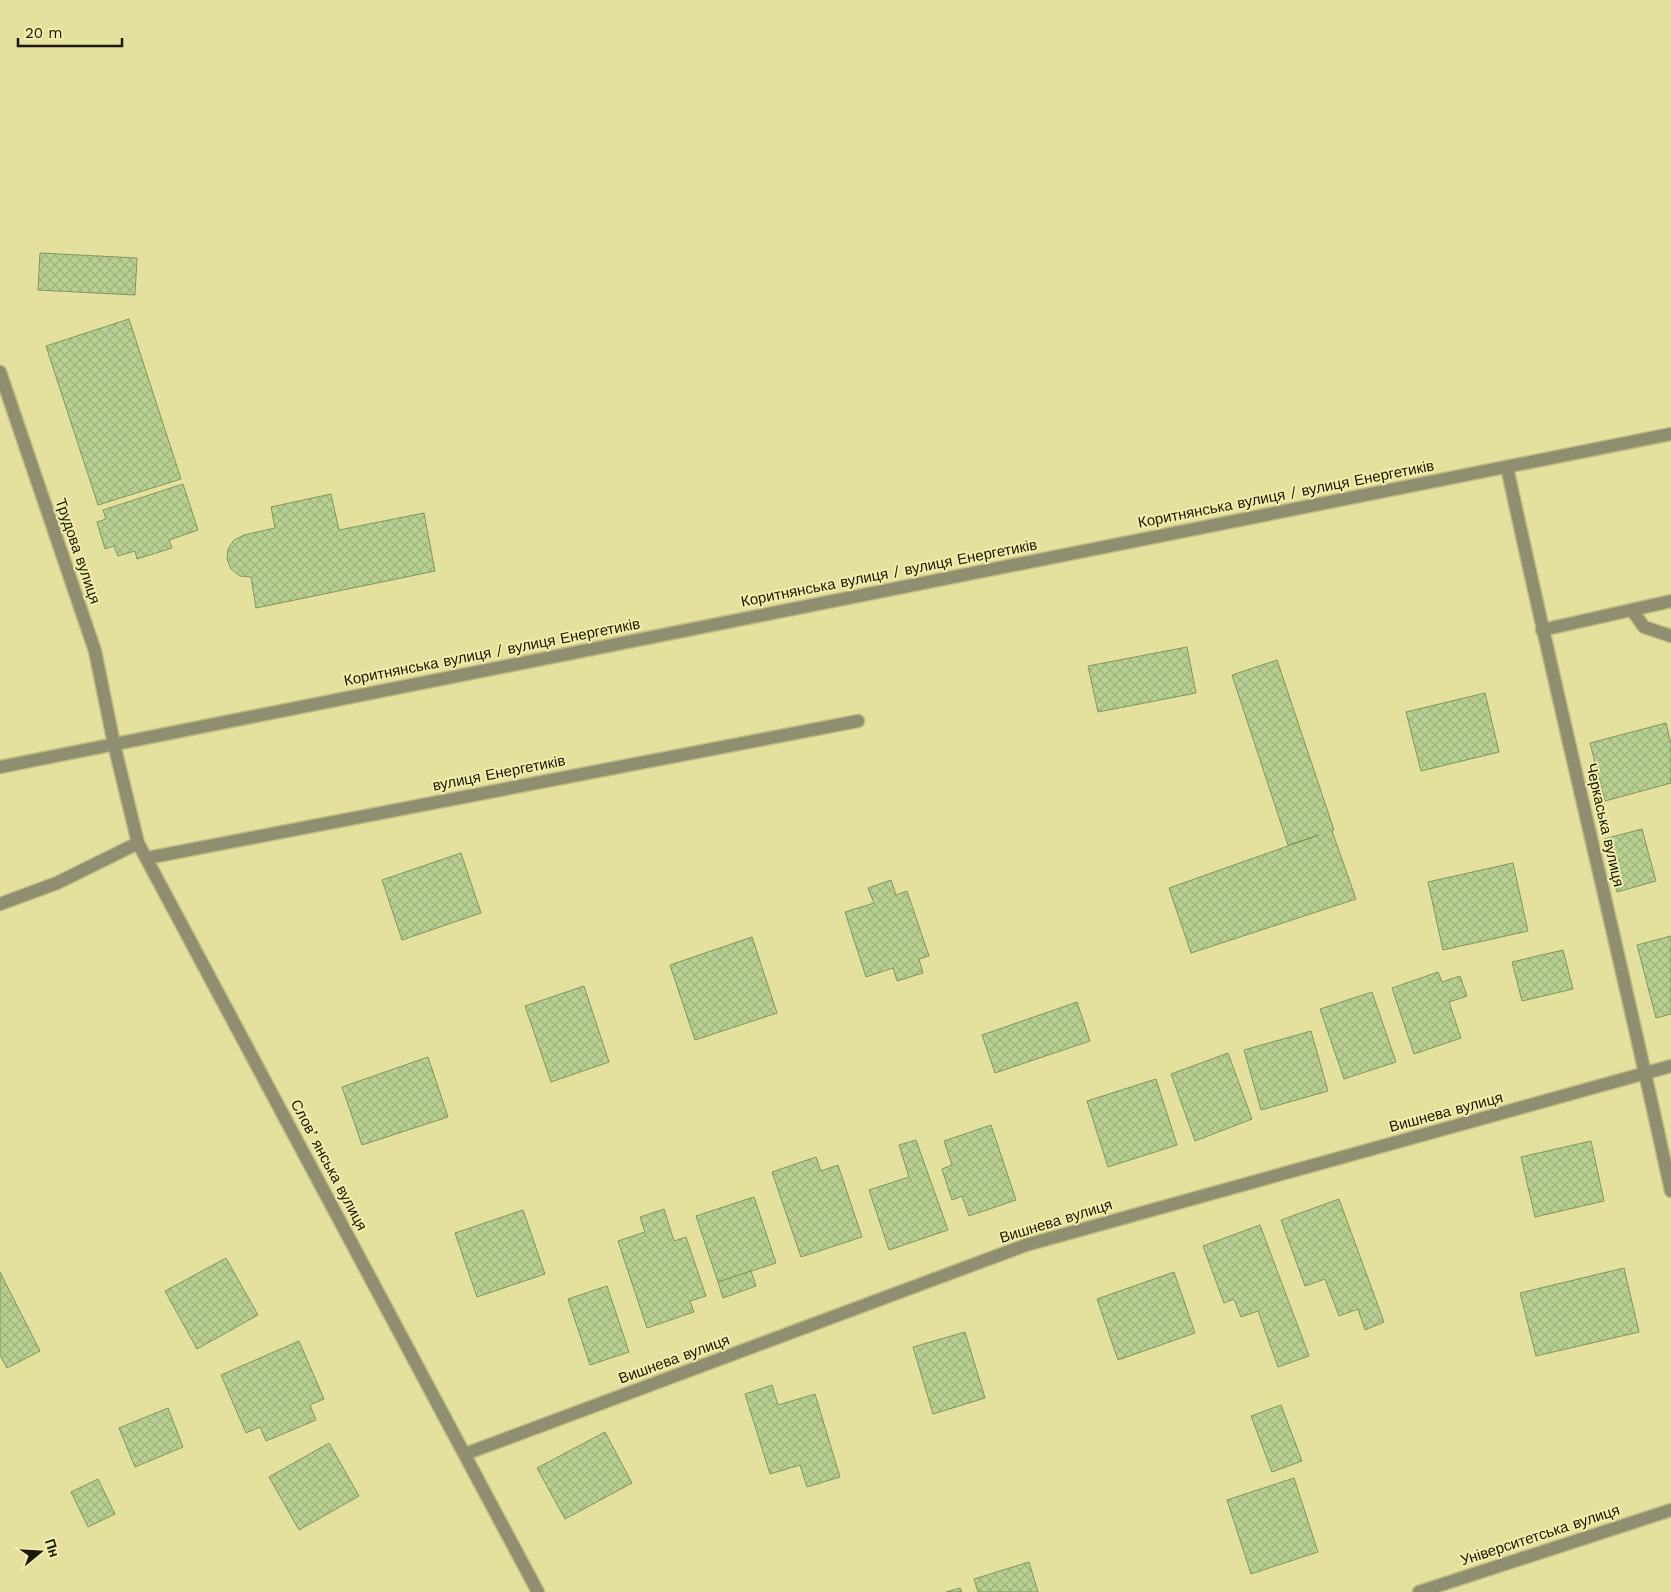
<svg xmlns="http://www.w3.org/2000/svg" width="1671" height="1592" viewBox="0 0 1671 1592" font-family="'Work Sans',sans-serif">
	<style>
		.building { fill: url(#building-cross-hatch); stroke: #82975d }
		.lines { fill: none; stroke-linecap: round; stroke-linejoin: round }
		.service-casing { stroke: #c0bc82; stroke-width: 15 }
		.minor-casing { stroke: #c0bc82; stroke-width: 15 }
		.tertiary-casing { stroke: #c0bc82; stroke-width: 15 }
		.service { stroke: #908e70; stroke-width: 12 }
		.minor { stroke: #908e70; stroke-width: 12 }
		.tertiary { stroke: #908e70; stroke-width: 12 }
		.labels { text-anchor: middle; stroke-width: 4; stroke-linejoin: round; paint-order: stroke }
		.street-label { font-size: 15px; fill: #1a1800; stroke: #f1edaa }
	</style>
	<defs>
		<pattern id="building-cross-hatch" width="8" height="8" patternUnits="userSpaceOnUse" patternTransform="scale(1.25)"><rect width="8" height="8" fill="#b9d093"/><path d="M0 0l8 8M0 8l8-8" fill="none" stroke="#9eb27d"/></pattern>
	</defs>
	<rect width="100%" height="100%" fill="#e4e09e"/>
	<!-- building -->
	<g class="building">
		<polygon points="40,253 137,258 135,295 38,290"/>
		<polygon points="129,319 181,479 98,505 46,346"/>
		<polygon points="183,484 198,530 169,540 172,548 137,559 135,551 118,556 114,546 105,549 97,522 106,519 103,510"/>
		<polygon points="331,494 339,530 424,513 435,571 256,608 251,577 240,576 231,569 227,559 228,549 234,540 244,535 275,528 271,507"/>
		<polygon points="1187,647 1196,693 1098,712 1088,666"/>
		<polygon points="1277,660 1334,830 1332,831 1356,899 1191,953 1169,888 1319,835 1288,845 1232,675"/>
		<polygon points="1485,693 1499,752 1421,771 1406,712"/>
		<polygon points="1666,723 1671,744 1671,783 1605,801 1590,743"/>
		<polygon points="1642,829 1656,881 1617,892 1604,839"/>
		<polygon points="461,853 481,913 402,940 382,880"/>
		<polygon points="1513,863 1528,931 1443,950 1428,882"/>
		<polygon points="891,880 896,895 907,891 929,956 919,959 923,973 897,981 893,968 866,977 845,912 874,903 868,888"/>
		<polygon points="1671,936 1671,1014 1656,1018 1637,945"/>
		<polygon points="752,937 777,1013 695,1040 670,965"/>
		<polygon points="1563,950 1573,989 1522,1001 1512,962"/>
		<polygon points="1438,972 1442,982 1460,976 1467,996 1449,1002 1461,1038 1414,1054 1392,988"/>
		<polygon points="584,986 609,1062 551,1082 525,1006"/>
		<polygon points="1372,992 1396,1062 1344,1079 1320,1009"/>
		<polygon points="1077,1002 1090,1041 995,1073 982,1035"/>
		<polygon points="1311,1031 1328,1091 1261,1110 1244,1050"/>
		<polygon points="1228,1053 1252,1119 1195,1141 1171,1074"/>
		<polygon points="428,1057 448,1117 362,1145 342,1087"/>
		<polygon points="1156,1079 1177,1145 1108,1167 1087,1101"/>
		<polygon points="991,1125 1016,1200 969,1216 962,1196 952,1200 942,1169 952,1165 944,1141"/>
		<polygon points="916,1140 948,1230 889,1250 869,1190 909,1177 899,1145"/>
		<polygon points="1591,1141 1604,1201 1535,1217 1521,1157"/>
		<polygon points="816,1157 821,1171 838,1165 862,1237 801,1257 772,1172"/>
		<polygon points="754,1197 776,1263 718,1282 696,1216"/>
		<polygon points="1339,1199 1384,1322 1365,1330 1358,1309 1339,1316 1325,1279 1305,1286 1281,1220"/>
		<polygon points="664,1209 674,1241 686,1237 706,1296 690,1301 694,1312 647,1328 618,1241 645,1232 640,1217"/>
		<polygon points="523,1210 545,1274 477,1297 455,1233"/>
		<polygon points="1260,1225 1309,1356 1278,1367 1258,1311 1241,1317 1234,1299 1224,1303 1203,1246"/>
		<polygon points="226,1258 258,1315 197,1349 165,1291"/>
		<polygon points="1624,1268 1639,1332 1536,1356 1520,1293"/>
		<polygon points="751,1271 756,1286 723,1298 718,1282"/>
		<polygon points="0,1272 40,1351 7,1368 0,1355"/>
		<polygon points="1174,1272 1195,1333 1118,1360 1097,1299"/>
		<polygon points="607,1286 629,1352 590,1365 568,1299"/>
		<polygon points="965,1332 985,1398 933,1414 913,1347"/>
		<polygon points="299,1341 324,1399 310,1405 316,1420 266,1441 260,1427 246,1433 221,1375"/>
		<polygon points="772,1385 778,1405 815,1394 840,1477 807,1487 800,1465 770,1474 745,1394"/>
		<polygon points="1281,1405 1302,1461 1272,1472 1251,1416"/>
		<polygon points="168,1408 183,1447 135,1467 119,1428"/>
		<polygon points="605,1432 632,1483 565,1519 537,1468"/>
		<polygon points="329,1443 359,1496 299,1530 269,1477"/>
		<polygon points="1294,1478 1318,1552 1251,1574 1227,1500"/>
		<polygon points="98,1479 115,1514 88,1527 71,1492"/>
		<polygon points="1029,1562 1038,1592 978,1592 974,1579"/>
		<polygon points="960,1588 962,1592 946,1592"/>
	</g>
	<g class="lines">
		<!-- service casing -->
		<g class="service-casing">
			<polyline id="service" points="1632,610 1644,627 1671,636"/>
		</g>
		<!-- minor casing -->
		<g class="minor-casing">
			<g id="minor">
				<polyline points="0,372 95,651 114,744"/>
				<path d="M1507,467C1559,709 1619,949 1671,1191"/>
				<polyline points="1542,630 1671,601"/>
				<polyline points="147,858 858,721"/>
				<polyline points="0,904 57,883 138,843"/>
				<polyline points="465,1454 1026,1245 1671,1066"/>
				<polyline points="1419,1592 1671,1510"/>
			</g>
		</g>
		<!-- tertiary casing -->
		<g class="tertiary-casing">
			<g id="tertiary">
				<polyline points="114,744 138,843 538,1592"/>
				<polyline points="0,767 1671,434"/>
			</g>
		</g>
		<!-- service -->
		<use href="#service" class="service"/>
		<!-- minor -->
		<use href="#minor" class="minor"/>
		<!-- tertiary -->
		<use href="#tertiary" class="tertiary"/>
	</g>
	<g class="labels">
		<!-- street labels -->
		<g class="street-label">
			<text transform="translate(1286 494) rotate(-11)" y="5">Коритнянська вулиця / вулиця Енергетиків</text>
			<text transform="translate(78 551) rotate(71)" y="5">Трудова вулиця</text>
			<text transform="translate(889 573) rotate(-11)" y="5">Коритнянська вулиця / вулиця Енергетиків</text>
			<text transform="translate(492 652) rotate(-11)" y="5">Коритнянська вулиця / вулиця Енергетиків</text>
			<text transform="translate(499 773) rotate(-11)" y="5">вулиця Енергетиків</text>
			<text transform="translate(1605 825) rotate(77)" y="5">Черкаська вулиця</text>
			<text transform="translate(1446 1112) rotate(-15)" y="5">Вишнева вулиця</text>
			<text transform="translate(329 1165) rotate(62)" y="5">Словʼянська вулиця</text>
			<text transform="translate(1056 1221) rotate(-17)" y="5">Вишнева вулиця</text>
			<text transform="translate(674 1359) rotate(-20)" y="5">Вишнева вулиця</text>
			<text transform="translate(1540 1535) rotate(-18)" y="5">Університетська вулиця</text>
		</g>
	</g>
	<!-- north arrow -->
	<g transform="translate(40 1552) rotate(72)" stroke="#f1edaa" stroke-width="4" paint-order="stroke">
	<path d="M0-4L9 19L0 12L-9 19Z" fill="#1a1800"/>
	<text y="-8" font-size="14" font-weight="bold" text-anchor="middle" fill="#1a1800">Пн</text>
	</g>
	<!-- scale -->
	<path d="M18 38v8h104v-8" fill="none" stroke="#1a1800" stroke-width="2.5"/>
	<text x="25" y="38" font-size="15" fill="#1a1800" stroke="#f1edaa" stroke-width="4" paint-order="stroke">20 m</text>
</svg>
